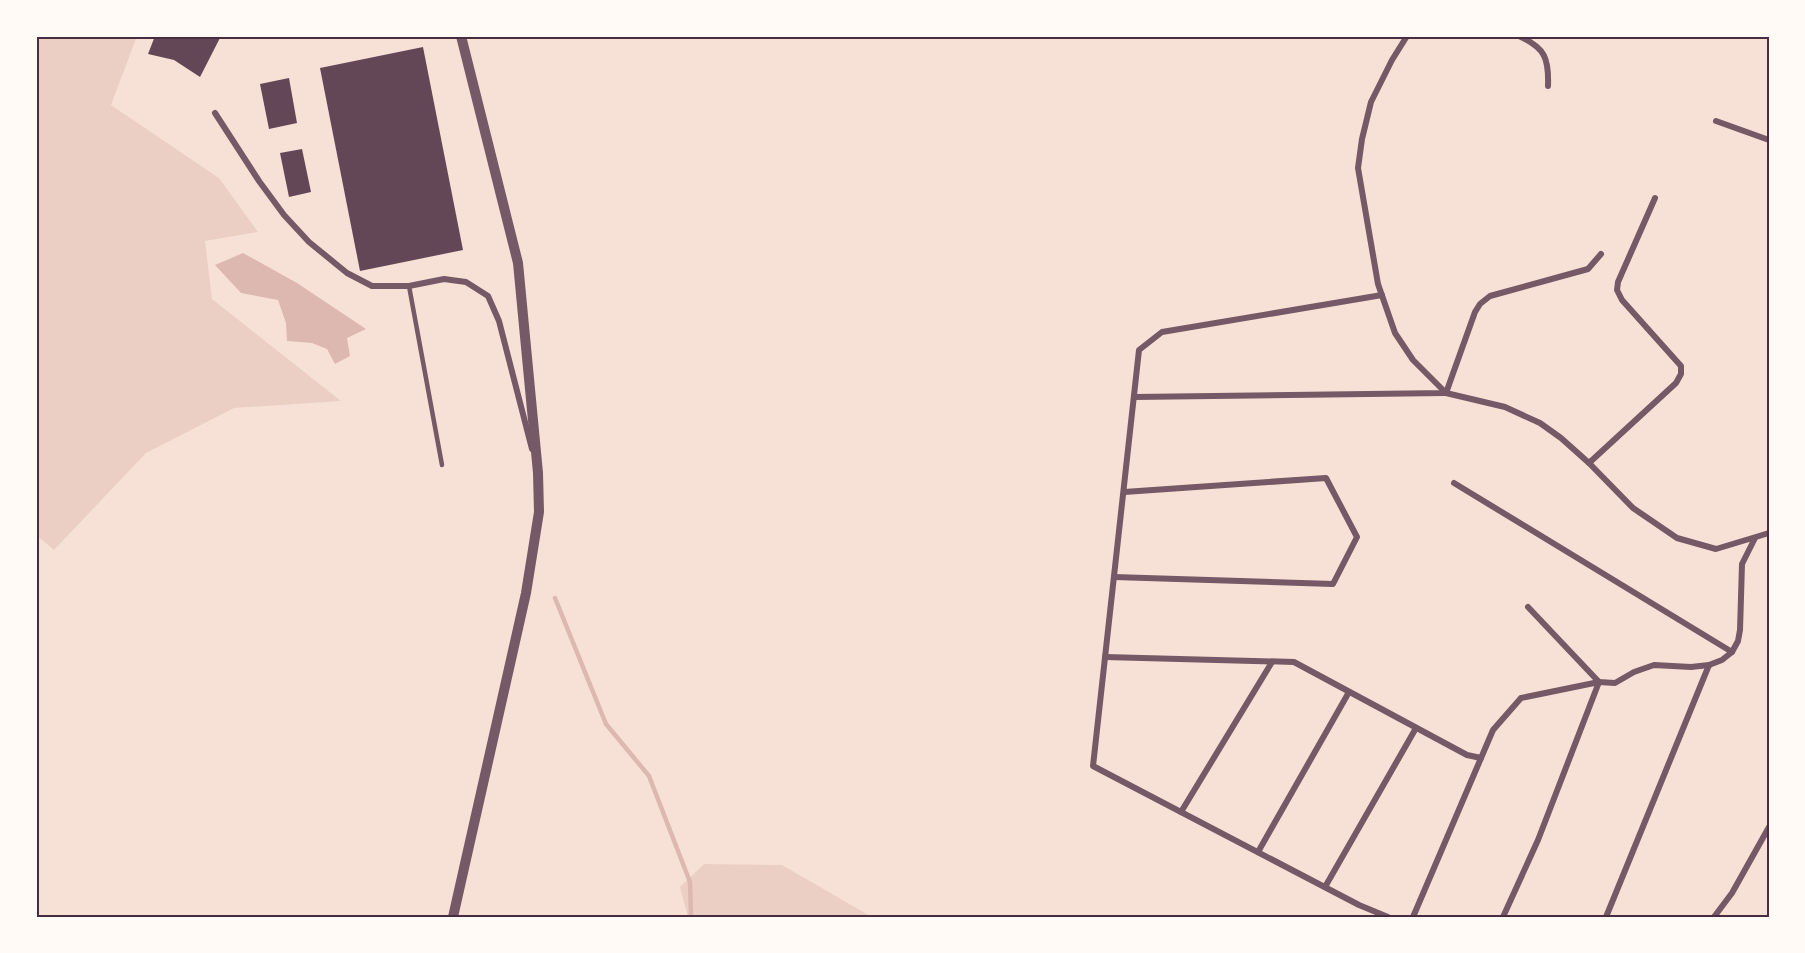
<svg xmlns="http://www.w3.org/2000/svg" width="1805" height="953" viewBox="0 0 1805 953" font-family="'Roboto Serif',serif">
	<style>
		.green { fill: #ebcfc5 }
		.water { fill: #dcb8b0 }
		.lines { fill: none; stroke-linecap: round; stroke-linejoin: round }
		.stream { stroke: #dcb8b0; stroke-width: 4.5 }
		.building { fill: #644757 }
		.service { stroke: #755966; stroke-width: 4.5 }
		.minor { stroke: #755966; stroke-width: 6 }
		.tertiary { stroke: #755966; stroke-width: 10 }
		.neatline { fill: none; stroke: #4a2c40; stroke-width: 2 }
	</style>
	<rect width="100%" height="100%" fill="#f7e1d7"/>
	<!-- green -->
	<g class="green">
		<polygon points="36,36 137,36 111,105 219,178 258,232 205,241 212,299 341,401 234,408 146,453 54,550 36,535"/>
		<polygon points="704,864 782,865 872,917 688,917 680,887"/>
	</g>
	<!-- water -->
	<polygon class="water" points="243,253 297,283 366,329 347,338 350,356 335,364 327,349 312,343 287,341 286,323 278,300 241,293 215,265"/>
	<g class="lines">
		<!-- stream -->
		<polyline class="stream" points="555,598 606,724 649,776 690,882 691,917"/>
	</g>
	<!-- building -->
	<g class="building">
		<polygon points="155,36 221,36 200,77 174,60 148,54"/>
		<polygon points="423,47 463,250 360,271 320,68"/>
		<polygon points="289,78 297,123 269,129 260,84"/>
		<polygon points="302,149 311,192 289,197 280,153"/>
	</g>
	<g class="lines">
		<!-- service -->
		<polyline class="service" points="409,286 442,465"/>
		<!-- minor -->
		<g class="minor">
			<polyline points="1407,36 1392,60 1371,102 1362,139 1358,168 1378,284 1395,333 1413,360 1446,393 1505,407 1540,423 1561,438 1589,463 1633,508 1677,538 1716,549 1769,533"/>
			<path d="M1519,36C1545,48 1549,58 1548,86"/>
			<polyline points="215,113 259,181 284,215 309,242 347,273 372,286 409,286 444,279 466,282 488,296 499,321 532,449"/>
			<polyline points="1716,121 1769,140"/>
			<polyline points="1382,295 1162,332 1139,350 1093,766 1359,905 1388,917"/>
			<polyline points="1134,397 1446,393 1475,312 1480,304 1490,296 1588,269 1601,254"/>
			<polyline points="1589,463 1676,383 1681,374 1681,366 1622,300 1617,290 1618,282 1655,198"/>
			<polyline points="1454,483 1732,652"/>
			<polyline points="1114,577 1333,584 1357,537 1326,478 1124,492"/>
			<polyline points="1528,607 1599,682 1615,683 1634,672 1654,665 1691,667 1709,665 1722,660 1732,652 1738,641 1740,630 1742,564 1755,538"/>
			<polyline points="1105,657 1294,662 1467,755 1481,758"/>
			<polyline points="1181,812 1272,662"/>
			<polyline points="1258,852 1349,692"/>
			<polyline points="1325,887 1416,728"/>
			<polyline points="1413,917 1493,730 1521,698 1599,682 1538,840 1503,917"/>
			<polyline points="1606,917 1709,665"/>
			<polyline points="1714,917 1732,893 1769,827"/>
		</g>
		<!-- tertiary -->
		<polyline class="tertiary" points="453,917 526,593 539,512 538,473 518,263 461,36"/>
	</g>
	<!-- border -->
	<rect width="1805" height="953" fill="none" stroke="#fffaf5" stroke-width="75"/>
	<rect x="38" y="38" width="1730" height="878" class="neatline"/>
</svg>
